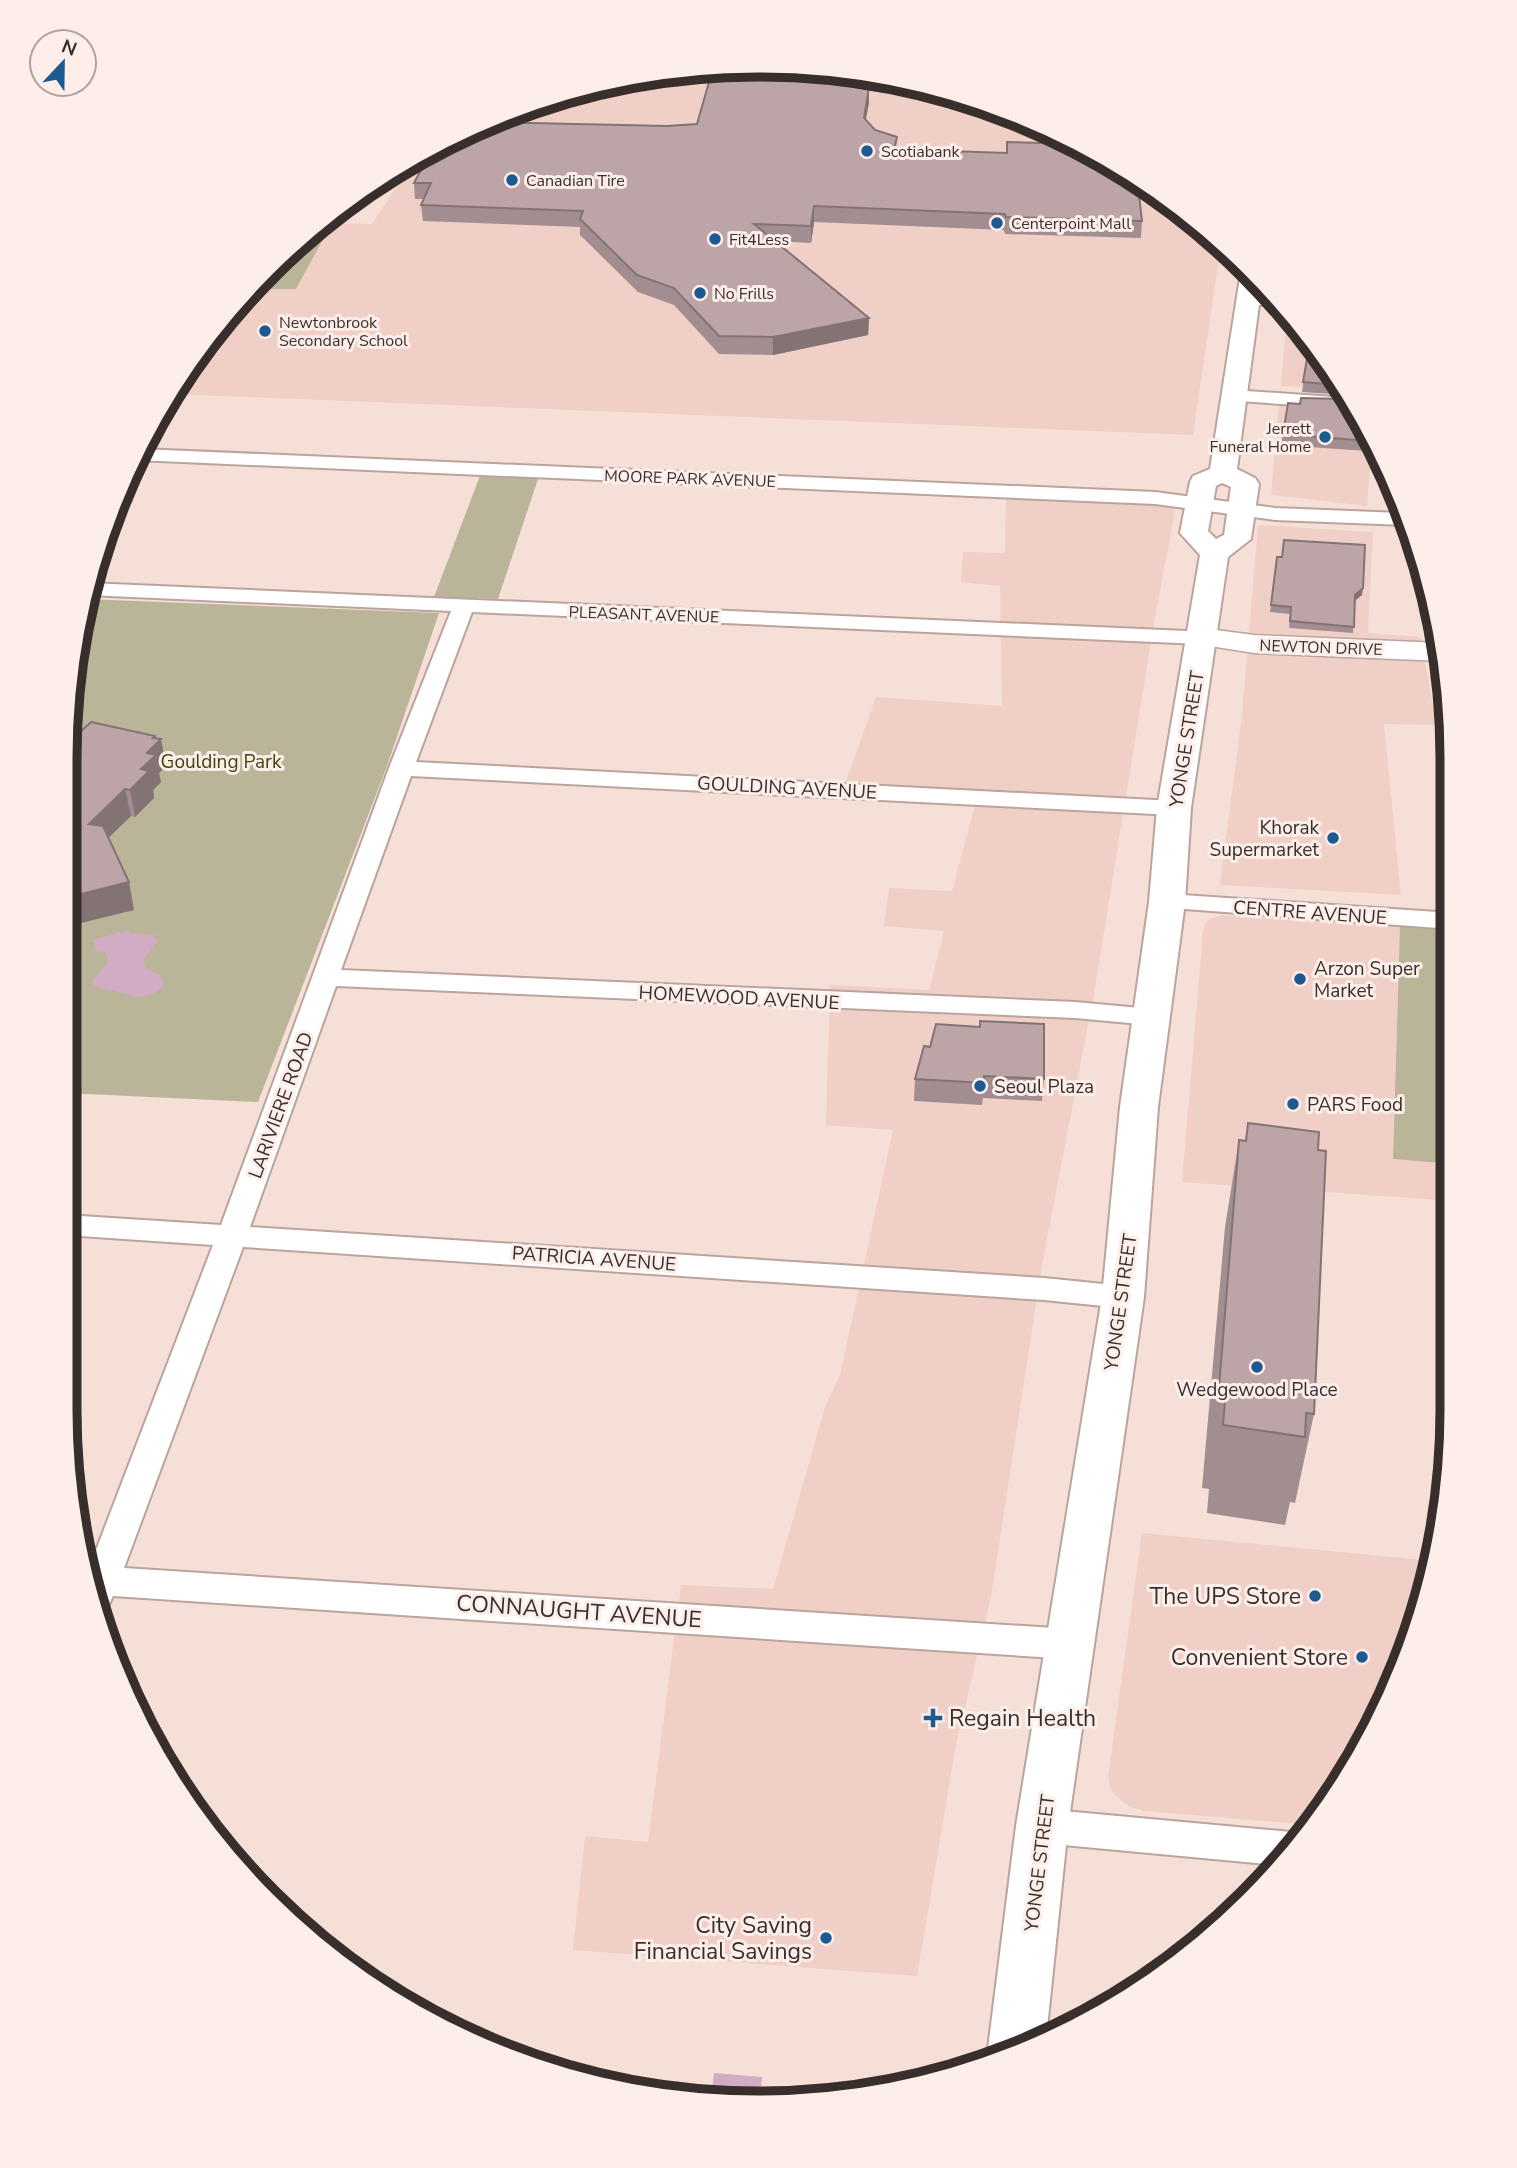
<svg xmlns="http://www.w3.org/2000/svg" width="1517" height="2168" viewBox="0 0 1517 2168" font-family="'Nunito Sans',sans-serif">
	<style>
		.built { fill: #f0d0c6 }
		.green { fill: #bab598 }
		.water { fill: #d2abc4 }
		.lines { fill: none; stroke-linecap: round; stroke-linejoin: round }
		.minor-casing { stroke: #baa49d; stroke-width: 4 }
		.tertiary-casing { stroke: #baa49d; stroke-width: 3 }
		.secondary-casing { stroke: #baa49d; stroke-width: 4 }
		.primary-casing { stroke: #baa49d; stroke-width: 4 }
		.minor { fill: #fff; fill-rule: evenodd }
		.tertiary { fill: #fff; fill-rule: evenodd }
		.secondary { fill: #fff; fill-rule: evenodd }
		.primary { fill: #fff; fill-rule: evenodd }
		.wall { fill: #a28d90 }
		.shaded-wall { fill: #847375 }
		.building { fill: #bca4a7; stroke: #847375; stroke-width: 2 }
		.poi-dot { fill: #1d5a91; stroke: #fdeee9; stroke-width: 2.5 }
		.labels { text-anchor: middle; stroke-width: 6; stroke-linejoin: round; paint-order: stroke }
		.far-poi-label { font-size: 16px; fill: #382f2c; stroke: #fdeee9; text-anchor: start }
		.far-street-label { font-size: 16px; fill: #382f2c; stroke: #fdeee9 }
		.street-label { font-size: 19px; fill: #382f2c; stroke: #fdeee9 }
		.park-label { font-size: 19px; fill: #48400b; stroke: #fdeee9 }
		.poi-label { font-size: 19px; fill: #382f2c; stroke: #fdeee9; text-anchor: start }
		.near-poi-label { font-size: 23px; fill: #382f2c; stroke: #fdeee9; text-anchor: end }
		.near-street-label { font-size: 23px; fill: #382f2c; stroke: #fdeee9 }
		.rim { fill: none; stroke: #382f2c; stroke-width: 9 }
	</style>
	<rect width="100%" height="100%" fill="#f6dfd7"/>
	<!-- built -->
	<g class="built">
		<polygon points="665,74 904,81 1024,118 1144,182 1221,245 1193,435 171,394 268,268 323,223 372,224 415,159 493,117 624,78"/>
		<polygon points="1287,312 1309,336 1342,389 1281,386"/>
		<polygon points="1279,405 1356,412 1372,438 1367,506 1271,495"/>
		<polygon points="1006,496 1176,506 1154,623 1094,994 1042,1265 991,1597 956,1745 917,1976 573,1950 585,1836 648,1842 681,1585 773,1589 825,1407 840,1375 893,1130 826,1125 830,985 929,990 944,931 884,926 889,888 952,891 975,805 840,798 876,697 1002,706 1000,586 961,582 963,552 1005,553"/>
		<polygon points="1258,525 1373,532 1368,633 1421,637 1436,725 1384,724 1401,895 1220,885 1242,715"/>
		<polygon points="1221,915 1400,926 1393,1159 1452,1164 1452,1201 1182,1182 1203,932 1206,921"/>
		<polygon points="1142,1533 1434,1561 1399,1675 1335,1795 1311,1825 1144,1811 1128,1806 1111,1791 1108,1777"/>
	</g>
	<!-- green -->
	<g class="green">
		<polygon points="304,238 323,239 296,289 252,289 268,268"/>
		<polygon points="481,473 539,476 498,599 434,597"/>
		<polygon points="85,599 439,613 387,766 258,1102 65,1093 65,758 78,624"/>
		<polygon points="1400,926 1452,929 1452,1164 1393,1159"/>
	</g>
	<!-- water -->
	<g class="water">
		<polygon points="129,930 131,933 154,935 158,941 143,960 146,967 163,978 163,986 153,994 139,997 93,986 93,980 109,961 104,951 97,952 92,940"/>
		<polygon points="714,2073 762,2077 760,2100 711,2099"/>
	</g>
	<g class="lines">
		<!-- minor casing -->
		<g class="minor-casing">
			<g id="minor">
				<polygon points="1248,295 1274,297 1283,306 1242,304 1239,300"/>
				<polygon points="1232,390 1348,398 1354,409 1225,400 1223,396 1225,392"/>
				<polygon points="141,449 1155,492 1275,508 1401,513 1405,525 1275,520 1155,504 136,460"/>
				<polygon points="89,583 1209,632 1212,637 1209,642 1201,644 472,612 416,762 1174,801 1183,803 1186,808 1183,813 1174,815 411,776 341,970 1075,1002 1151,1009 1161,1011 1165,1017 1161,1023 1151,1025 1075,1018 336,986 250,1227 1044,1278 1123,1286 1134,1289 1138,1297 1134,1305 1123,1308 1044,1300 243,1247 124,1568 1070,1629 1083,1634 1088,1644 1083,1654 1070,1659 113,1596 105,1613 97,1616 88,1589 85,1567 90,1566 213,1245 65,1235 65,1215 221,1225 389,768 451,611 87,595"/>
				<polygon points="1167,894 1452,913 1452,929 1158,907 1154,902 1158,897"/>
				<polygon points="1042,1809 1291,1832 1302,1836 1278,1865 1042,1843 1028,1838 1023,1826 1028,1814"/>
			</g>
		</g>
		<!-- tertiary casing -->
		<g class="tertiary-casing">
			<polygon id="tertiary" points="1201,628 1254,635 1441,643 1443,661 1254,653 1191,643 1187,637 1191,631"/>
		</g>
		<!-- secondary casing -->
		<g class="secondary-casing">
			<path id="secondary" d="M759,65L791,68C780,76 747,75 737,67Z"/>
		</g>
		<!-- primary casing -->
		<g class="primary-casing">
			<path id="primary" d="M1246,266L1262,282L1237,469L1255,478L1259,484L1251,539L1228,557L1191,808L1185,902L1158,1107L1144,1297L1068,1826L1046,2038L991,2057L988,2049L1016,1826L1102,1297L1120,1107L1149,902L1157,808L1200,555L1180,533L1190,482L1193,476L1210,469L1241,271ZM1222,483L1231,487L1224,535L1216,539L1208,531L1216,486Z"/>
		</g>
		<!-- minor -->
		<use href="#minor" class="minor"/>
		<!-- tertiary -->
		<use href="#tertiary" class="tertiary"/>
		<!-- secondary -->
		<use href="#secondary" class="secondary"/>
		<!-- primary -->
		<use href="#primary" class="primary"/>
	</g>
	<!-- wall -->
	<g class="wall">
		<polygon points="869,87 869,102 866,120 875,130 897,137 896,149 1006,153 1007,142 1142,221 1141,238 1005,234 1004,230 814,222 811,243 775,241 869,318 868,335 773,355 719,354 674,305 638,292 580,235 580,227 423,221 421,205 424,199 415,199 414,183 667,126 697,124"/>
		<polygon points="1307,358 1324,360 1346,395 1302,392"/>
		<polygon points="1300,404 1368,441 1367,451 1281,445 1283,434"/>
		<polygon points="1277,557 1362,595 1355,601 1353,633 1289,628 1290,614 1270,612"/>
		<polygon points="155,736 166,766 159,773 161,782 153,790 154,798 135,817 131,816 108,838 134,910 65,758"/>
		<polygon points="924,1046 1044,1079 1042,1101 983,1098 982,1105 914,1101 915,1079"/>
		<polygon points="1248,1123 1318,1150 1314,1414 1295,1503 1290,1502 1285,1525 1207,1513 1209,1489 1202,1488 1225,1227 1239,1140 1245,1141"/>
	</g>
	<!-- shaded-wall -->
	<g class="shaded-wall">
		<polygon points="869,87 869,102 863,133 864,118"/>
		<polygon points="814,206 814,222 811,243 811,226"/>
		<polygon points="869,318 868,335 773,355 773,337"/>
		<polygon points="1363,588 1362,595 1354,601 1355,595"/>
		<polygon points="155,736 157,743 161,739 166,766 159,773 161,782 153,790 154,798 135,817 130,790 141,769 153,738"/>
		<polygon points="125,789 131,816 95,851 89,824"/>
		<polygon points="129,882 134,910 65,927 65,898"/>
	</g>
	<!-- building -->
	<g class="building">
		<polygon points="733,76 838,79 869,87 864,118 875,130 897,137 894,149 1007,153 1007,142 1073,144 1137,178 1142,221 1006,217 1005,214 814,206 811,226 754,224 869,318 773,337 719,336 674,288 637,275 580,219 583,211 421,205 431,183 414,183 431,151 485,122 667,126 697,124 709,82"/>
		<polygon points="1307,358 1324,360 1339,385 1303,382"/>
		<polygon points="1301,398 1348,399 1369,432 1368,441 1283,434 1288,403 1300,404"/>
		<polygon points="1284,540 1365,545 1363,588 1355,595 1354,627 1290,621 1291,607 1271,605 1277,557 1282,557"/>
		<polygon points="91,722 155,736 153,738 161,739 147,753 156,755 141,769 149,771 130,790 125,789 89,824 103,826 129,882 65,898 65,758 66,745"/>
		<polygon points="980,1021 1044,1024 1044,1079 984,1076 984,1083 915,1079 924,1046 930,1047 936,1024 980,1027"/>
		<polygon points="1248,1123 1319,1132 1318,1150 1326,1151 1314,1414 1306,1413 1305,1437 1223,1425 1225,1401 1218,1400 1239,1140 1246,1141"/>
	</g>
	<!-- markers -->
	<g class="poi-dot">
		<circle cx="867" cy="151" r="7"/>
		<circle cx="512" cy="180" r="7"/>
		<circle cx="997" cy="223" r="7"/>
		<circle cx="715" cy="239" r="7"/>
		<circle cx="700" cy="293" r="7"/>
		<circle cx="265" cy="331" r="7"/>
		<circle cx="1325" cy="437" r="7"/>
		<circle cx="1333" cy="838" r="7"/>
		<circle cx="1300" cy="979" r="7"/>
		<circle cx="980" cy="1086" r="7"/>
		<circle cx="1293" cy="1104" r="7"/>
		<circle cx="1257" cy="1367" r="7"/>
		<circle cx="1315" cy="1596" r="7"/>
		<circle cx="1362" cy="1657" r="7"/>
		<path d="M929.5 1707.5h7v7h7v7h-7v7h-7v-7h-7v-7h7z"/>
		<circle cx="826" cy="1938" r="7"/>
	</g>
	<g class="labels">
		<!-- far-poi labels -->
		<g class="far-poi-label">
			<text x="881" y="157">Scotiabank</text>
			<text x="526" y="186">Canadian Tire</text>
			<text x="1011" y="229">Centerpoint Mall</text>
			<text x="729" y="245">Fit4Less</text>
			<text x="714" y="299">No Frills</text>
			<text x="279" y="328">Newtonbrook<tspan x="279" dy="18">Secondary School</tspan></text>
			<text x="1311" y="434" text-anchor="end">Jerrett<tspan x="1311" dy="18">Funeral Home</tspan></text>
		</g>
		<!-- far-street labels -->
		<g class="far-street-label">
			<text transform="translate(690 478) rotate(2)" y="6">MOORE PARK AVENUE</text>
			<text transform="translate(644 614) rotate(2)" y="6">PLEASANT AVENUE</text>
			<text transform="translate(1321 647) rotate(2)" y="6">NEWTON DRIVE</text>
		</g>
		<!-- street labels -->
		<g class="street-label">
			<text transform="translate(1186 739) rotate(-81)" y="7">YONGE STREET</text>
			<text transform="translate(787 787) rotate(3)" y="7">GOULDING AVENUE</text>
			<text transform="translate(1310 912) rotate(4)" y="7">CENTRE AVENUE</text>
			<text transform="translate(739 997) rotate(3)" y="7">HOMEWOOD AVENUE</text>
			<text transform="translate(280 1105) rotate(-70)" y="7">LARIVIERE ROAD</text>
			<text transform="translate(594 1258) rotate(4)" y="7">PATRICIA AVENUE</text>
			<text transform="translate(1120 1302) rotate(-82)" y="7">YONGE STREET</text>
			<text transform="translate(1039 1863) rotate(-83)" y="7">YONGE STREET</text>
		</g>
		<!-- park labels -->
		<g class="park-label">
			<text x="221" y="768">Goulding Park</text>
		</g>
		<!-- poi labels -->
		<g class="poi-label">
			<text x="1319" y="834" text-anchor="end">Khorak<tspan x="1319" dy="22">Supermarket</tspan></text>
			<text x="1314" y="975">Arzon Super<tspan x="1314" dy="22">Market</tspan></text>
			<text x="994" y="1093">Seoul Plaza</text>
			<text x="1307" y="1111">PARS Food</text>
			<text x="1257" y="1396" text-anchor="middle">Wedgewood Place</text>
		</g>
		<!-- near-poi labels -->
		<g class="near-poi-label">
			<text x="1301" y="1604">The UPS Store</text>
			<text x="1348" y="1665">Convenient Store</text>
			<text x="949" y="1726" text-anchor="start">Regain Health</text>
			<text x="812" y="1933">City Saving<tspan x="812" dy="26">Financial Savings</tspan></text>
		</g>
		<!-- near-street labels -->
		<g class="near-street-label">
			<text transform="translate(579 1611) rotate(4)" y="8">CONNAUGHT AVENUE</text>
		</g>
	</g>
	<!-- crop -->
	<path d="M0 0H1517V2168H0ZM758 77H759A681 681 0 0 1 1440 758V1410A681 681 0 0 1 759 2091H758A681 681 0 0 1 77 1410V758A681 681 0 0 1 758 77Z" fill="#fdeee9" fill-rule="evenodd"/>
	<path class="rim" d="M758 77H759A681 681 0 0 1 1440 758V1410A681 681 0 0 1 759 2091H758A681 681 0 0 1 77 1410V758A681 681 0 0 1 758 77Z"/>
	<!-- north arrow -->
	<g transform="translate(63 63) rotate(22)"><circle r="33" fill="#fdeee9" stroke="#aea29d" stroke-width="2"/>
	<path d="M0-5L12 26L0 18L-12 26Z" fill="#1d5a91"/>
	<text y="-10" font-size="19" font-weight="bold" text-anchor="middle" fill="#382f2c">N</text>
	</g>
</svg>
